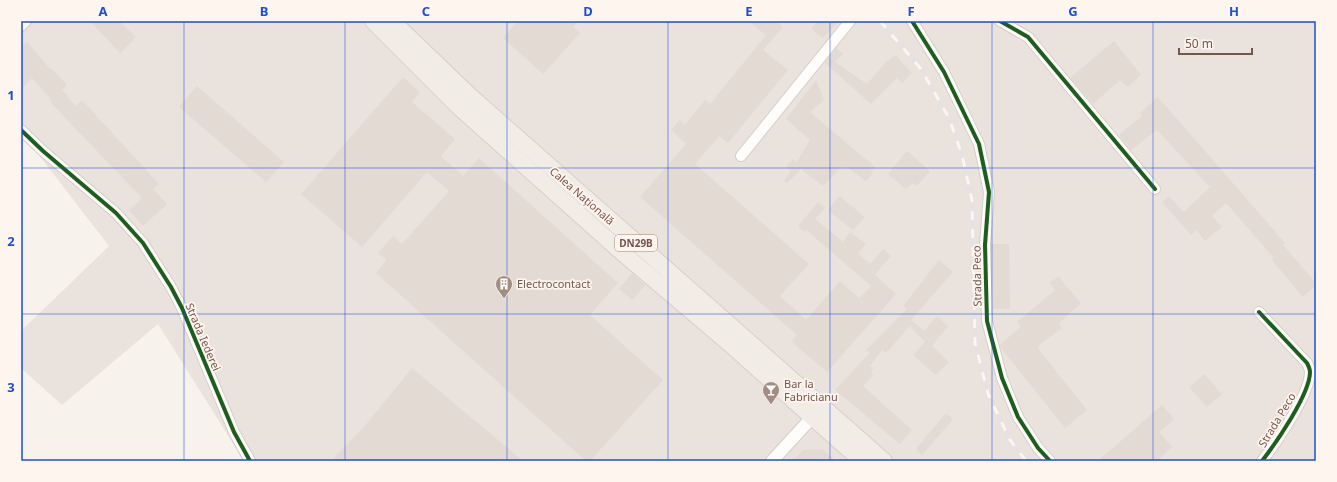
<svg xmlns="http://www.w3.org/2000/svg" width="1337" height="482" viewBox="0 0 1337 482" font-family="'Noto Sans',sans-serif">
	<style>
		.industrial { fill: #eae2dd }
		.building { fill: #e3dad4 }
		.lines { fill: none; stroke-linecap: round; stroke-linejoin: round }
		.minor-casing { stroke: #d6cdc8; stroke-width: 12 }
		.tertiary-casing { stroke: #d6cdc8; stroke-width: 14 }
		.primary-casing { stroke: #d8ceca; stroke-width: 18 }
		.minor { stroke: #fefdfc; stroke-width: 10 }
		.tertiary { stroke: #fefdfc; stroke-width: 12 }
		.primary { stroke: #f2ece6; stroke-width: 16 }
		.rail-casing { stroke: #e4e2e5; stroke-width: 4.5 }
		.rail { stroke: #fef5ee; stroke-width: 3; stroke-dasharray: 9; stroke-linecap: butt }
		.cycleway-casing { stroke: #fef5ee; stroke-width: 6 }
		.cycleway { stroke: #1b5e20; stroke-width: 4 }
		.grid { fill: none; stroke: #1d4ed8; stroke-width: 1; stroke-opacity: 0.55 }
		.labels { text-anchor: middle; stroke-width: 3.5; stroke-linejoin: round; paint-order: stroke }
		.shield { fill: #fef5ee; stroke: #9e857d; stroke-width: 1 }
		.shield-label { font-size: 10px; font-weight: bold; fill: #75554c }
		.street-label { font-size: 11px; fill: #75554c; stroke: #fef5ee }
		.poi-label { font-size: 11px; fill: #75554c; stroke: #fef5ee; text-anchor: start }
		.neatline { fill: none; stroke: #1d4ed8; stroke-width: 1.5 }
		.grid-label { font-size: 13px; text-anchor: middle; font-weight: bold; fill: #1d4ed8 }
	</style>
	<rect width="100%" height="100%" fill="#f7f2ec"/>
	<!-- industrial -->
	<polygon class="industrial" points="21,21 1316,21 1316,461 244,461 158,324 62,405 21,368 21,331 109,246 21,132"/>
	<!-- building -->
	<g class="building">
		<polygon points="90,21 120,21 136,37 120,53"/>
		<polygon points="518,21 578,21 573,27 580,33 543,74 503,38"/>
		<polygon points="748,21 776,21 783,27 763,50 788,70 728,143 719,136 695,164 809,264 780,296 806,320 840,281 859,298 871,286 806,230 804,232 798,226 818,202 825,208 815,219 843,242 850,232 866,244 858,254 870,264 883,249 891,256 875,275 896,294 827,372 791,341 797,335 640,197 686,144 671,130 680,120 685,125 705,100 710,104 766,35"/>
		<polygon points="818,21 839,21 823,38 811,29"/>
		<polygon points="1114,41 1141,75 1128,87 1120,80 1093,104 1070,78"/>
		<polygon points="27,42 50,69 51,68 67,85 62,90 76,106 82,100 159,184 153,189 167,204 143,226 129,210 142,198 52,104 50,98 32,78 21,89 21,47"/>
		<polygon points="836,48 843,54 835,62 867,84 886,62 895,55 912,73 902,83 897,78 871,104 825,63"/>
		<polygon points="403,77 420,92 412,102 455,139 441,156 463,176 479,158 618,283 590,315 663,380 590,461 586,461 376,273 387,260 378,253 393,236 402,244 449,191 427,172 362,247 301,194"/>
		<polygon points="816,80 824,100 810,112 875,167 871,172 873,173 866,181 849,169 841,167 823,186 801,169 787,183 784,181 791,171 786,166 793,159 796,163 810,140 786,119"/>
		<polygon points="197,86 284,162 266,182 179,107"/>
		<polygon points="1158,97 1285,243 1283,245 1316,283 1316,285 1303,297 1271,259 1273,257 1226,203 1212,216 1222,227 1205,241 1196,230 1191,235 1162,202 1169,196 1184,212 1210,187 1157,130 1131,150 1119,135 1142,116 1140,113"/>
		<polygon points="907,151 930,171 917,186 913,183 906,189 888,174"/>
		<polygon points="839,196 865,217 853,230 828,210"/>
		<polygon points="992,244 1009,244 1010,309 993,309"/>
		<polygon points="939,260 953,272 911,320 924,331 937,316 948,326 932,346 949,362 936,375 913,355 925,342 910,326 886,353 882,350 870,366 873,368 871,373 873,375 863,386 912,430 900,444 835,390 870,353 866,350 907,309 903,306"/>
		<polygon points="632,273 645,285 633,300 619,289"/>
		<polygon points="1059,277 1081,303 1059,323 1062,328 1037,347 1087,410 1065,428 1001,348 1000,344 1021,327 1017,322 1055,290 1049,282"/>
		<polygon points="412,368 523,461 331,461 363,428"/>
		<polygon points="1204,374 1222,394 1207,407 1189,387"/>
		<polygon points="1162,405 1174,419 1159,432 1172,447 1157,461 1098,461"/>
		<polygon points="946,413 953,419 922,455 916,449"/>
		<polygon points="822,449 836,461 793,461 803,450"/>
	</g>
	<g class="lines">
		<!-- minor casing -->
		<g class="minor-casing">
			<g id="minor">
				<polyline points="912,21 944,72 979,144 989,192 985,245 987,321 1002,378 1018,417 1038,448 1050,461"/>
				<polyline points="1000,21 1028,37 1155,189"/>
				<polyline points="21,26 26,21"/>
				<polyline points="21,130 43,151 116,213 143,243 171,287 182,308 234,432 250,461"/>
				<polyline points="741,156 850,21"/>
				<path d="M1259,312L1307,363C1308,365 1310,369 1310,372C1310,394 1276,443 1262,461"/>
			</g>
		</g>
		<!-- tertiary casing -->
		<g class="tertiary-casing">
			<polyline id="tertiary" points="772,461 817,412"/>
		</g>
		<!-- primary casing -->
		<g class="primary-casing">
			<g id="primary">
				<polyline points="373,21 459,107 625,255 731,345 862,461"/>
				<polyline points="392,21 470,96 884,461"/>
			</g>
		</g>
		<!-- minor -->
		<use href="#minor" class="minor"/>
		<!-- tertiary -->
		<use href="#tertiary" class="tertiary"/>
		<!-- primary -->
		<use href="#primary" class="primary"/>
		<!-- rail casing -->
		<g class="rail-casing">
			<polyline id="rail" points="880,21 921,69 949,118 962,155 972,200 975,343 988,394 1010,440 1026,461"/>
		</g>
		<!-- rail -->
		<use href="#rail" class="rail"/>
		<!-- cycleway casing -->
		<g class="cycleway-casing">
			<g id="cycleway">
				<polyline points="912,21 944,72 979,144 989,192 985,245 987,321 1002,378 1018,417 1038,448 1050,461"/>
				<polyline points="1000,21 1028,37 1155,189"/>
				<polyline points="21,130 43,151 116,213 143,243 171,287 182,308 234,432 250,461"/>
				<path d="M1259,312L1307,363C1308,365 1310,369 1310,372C1310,394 1276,443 1262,461"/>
			</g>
		</g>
		<!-- cycleway -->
		<use href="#cycleway" class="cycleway"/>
	</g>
	<!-- grid -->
	<path class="grid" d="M184,21V461M345,21V461M507,21V461M668,21V461M830,21V461M992,21V461M1153,21V461M21,168H1316M21,314H1316"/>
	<!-- icons -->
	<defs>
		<g id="building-pin" transform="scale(0.9)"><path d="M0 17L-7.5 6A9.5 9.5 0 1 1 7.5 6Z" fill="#a28c84" stroke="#fef5ee"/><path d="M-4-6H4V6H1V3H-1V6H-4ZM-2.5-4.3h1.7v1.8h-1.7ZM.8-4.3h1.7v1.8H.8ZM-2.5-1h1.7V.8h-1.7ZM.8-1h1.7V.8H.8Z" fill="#fff"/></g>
		<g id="bar-pin" transform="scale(0.9)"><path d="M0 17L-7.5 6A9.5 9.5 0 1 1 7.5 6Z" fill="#a28c84" stroke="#fef5ee"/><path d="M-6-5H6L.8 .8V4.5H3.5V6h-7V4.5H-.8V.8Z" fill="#fff"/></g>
	</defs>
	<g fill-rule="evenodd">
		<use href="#building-pin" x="504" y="284"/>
		<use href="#bar-pin" x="771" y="390"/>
	</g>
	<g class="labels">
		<!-- shield labels -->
		<rect class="shield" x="615" y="235" width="42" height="16" rx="3"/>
		<g class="shield-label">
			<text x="636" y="247">DN29B</text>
		</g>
		<!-- street labels -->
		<g class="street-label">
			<text transform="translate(582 196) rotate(41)" y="4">Calea Națională</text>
			<text transform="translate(977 276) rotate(-91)" y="4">Strada Peco</text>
			<text transform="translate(203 337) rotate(67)" y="4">Strada Iederei</text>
			<text transform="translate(1277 420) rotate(-59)" y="4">Strada Peco</text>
		</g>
		<!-- poi labels -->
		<g class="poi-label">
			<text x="517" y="288">Electrocontact</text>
			<text x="784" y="388">Bar la<tspan x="784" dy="13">Fabricianu</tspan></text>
		</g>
	</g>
	<!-- border -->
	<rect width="1337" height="482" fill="none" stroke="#fef5ee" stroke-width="44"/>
	<!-- scale -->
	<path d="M1179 48v6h73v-6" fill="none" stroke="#75554c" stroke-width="2"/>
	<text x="1185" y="48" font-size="12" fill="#75554c" stroke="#fef5ee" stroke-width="3" paint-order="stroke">50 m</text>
	<rect x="22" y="22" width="1293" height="438" class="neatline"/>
	<g class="grid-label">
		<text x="103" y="16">A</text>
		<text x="264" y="16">B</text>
		<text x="426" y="16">C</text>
		<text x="588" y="16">D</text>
		<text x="749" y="16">E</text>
		<text x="911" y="16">F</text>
		<text x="1073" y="16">G</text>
		<text x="1234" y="16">H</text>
		<text x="11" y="100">1</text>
		<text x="11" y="246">2</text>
		<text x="11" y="392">3</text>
	</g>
</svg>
